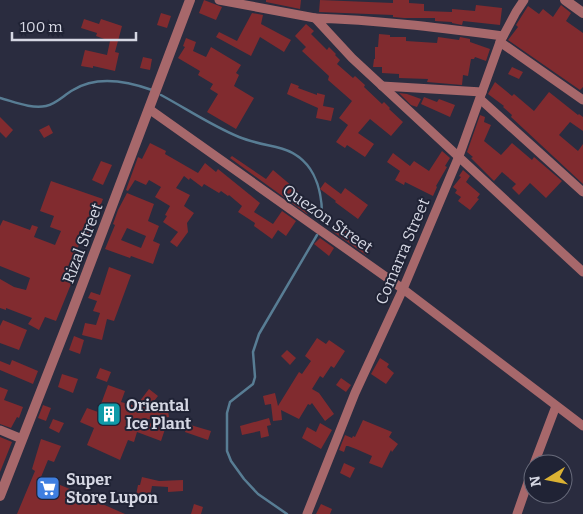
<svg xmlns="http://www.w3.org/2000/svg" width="583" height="514" viewBox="0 0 583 514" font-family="Bitter,serif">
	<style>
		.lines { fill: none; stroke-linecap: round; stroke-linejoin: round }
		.stream { stroke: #587d94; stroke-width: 2.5 }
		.building { fill: #812b2f; fill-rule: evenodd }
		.minor { stroke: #a7686b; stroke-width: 9 }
		.tertiary { stroke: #a7686b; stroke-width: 10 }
		.labels { text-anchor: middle; stroke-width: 4; stroke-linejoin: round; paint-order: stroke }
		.street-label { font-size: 16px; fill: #d5d7e3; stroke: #202335 }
		.poi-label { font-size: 16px; font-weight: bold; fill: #d5d7e3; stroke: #202335; text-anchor: start }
	</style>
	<rect width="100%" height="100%" fill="#2a2c3f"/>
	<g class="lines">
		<!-- stream -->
		<g class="stream">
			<path d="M161,95C187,109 212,126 239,137C251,142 263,144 276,147C313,155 323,187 322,221"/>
			<path d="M0,98C15,102 31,109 46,106C56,104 64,95 73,90C97,75 127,81 152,90"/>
			<polyline points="287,514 258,494 244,479 231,461 227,451 227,413 230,402 253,384 255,377 253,352 259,334 317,235"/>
		</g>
	</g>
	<!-- building -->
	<g class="building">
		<polygon points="204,0 222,7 216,20 199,13"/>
		<polygon points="266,0 301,0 300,9 266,2"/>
		<polygon points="320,0 393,3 393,0 409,0 409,3 424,4 424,11 452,12 452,9 475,11 476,5 502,8 500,25 463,21 462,25 452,23 452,22 435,21 435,18 404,18 393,17 393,15 319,12"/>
		<polygon points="561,5 571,13 566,21 583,33 583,87 580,90 508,40 518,27 516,25 528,6 539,14 543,9 553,17"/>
		<polygon points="161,13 171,16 167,28 157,25"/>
		<polygon points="252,13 263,15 261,24 291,40 284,52 260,37 251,56 216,37 219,32 237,41"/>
		<polygon points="84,19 99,24 101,19 122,26 115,52 119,53 115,71 93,66 93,68 81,66 85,50 107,55 110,41 96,36 97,33 81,28"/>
		<polygon points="306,24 314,31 311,34 327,50 329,47 336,54 335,55 340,60 337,64 353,78 355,76 365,85 364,87 382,104 384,102 390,108 389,109 403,122 391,136 370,119 358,133 374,144 365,157 347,145 345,148 336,142 348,125 339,118 352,101 328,80 329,76 302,51 306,47 295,36"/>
		<polygon points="379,34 390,35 390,37 406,37 406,41 437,43 438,37 459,40 460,37 470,39 470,42 490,49 486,61 475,57 474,59 471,59 468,76 463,75 462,85 427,82 428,79 399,78 399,74 382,73 382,67 373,67 374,59 375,59 375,47 378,47"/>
		<polygon points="186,38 196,42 193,51 206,57 211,47 241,65 236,73 239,75 234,86 254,98 236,129 207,112 218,94 210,89 213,84 198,75 200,71 178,58 185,47 183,46"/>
		<polygon points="143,57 152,59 150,70 140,68"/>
		<polygon points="512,67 523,72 519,79 508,74"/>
		<polygon points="495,82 512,96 514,94 534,111 549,92 578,115 579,114 583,117 583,131 570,122 559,135 578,151 583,144 583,184 511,117 512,115 503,107 504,106 488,94"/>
		<polygon points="291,83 299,86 298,88 317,95 317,93 325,95 323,106 334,108 331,121 316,118 318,108 287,94"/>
		<polygon points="399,93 407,94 421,99 417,107 411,105"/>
		<polygon points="424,97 437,102 439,99 455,105 450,117 421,104"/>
		<polygon points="480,115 485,117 484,122 491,125 484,141 501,155 512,143 532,160 534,157 562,181 546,198 530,183 519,195 512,188 516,184 502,172 494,181 471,158 473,157 467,152"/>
		<polygon points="0,117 13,130 6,138 0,132"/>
		<polygon points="49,125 53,133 44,138 39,130"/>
		<polygon points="150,143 166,151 165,154 198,173 205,163 216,172 218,169 260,203 254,212 273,224 282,211 296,221 286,236 278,230 272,239 254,226 255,223 238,212 242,206 229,195 228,196 221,191 219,193 204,184 202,187 190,178 189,180 184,176 176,188 190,195 184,206 194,213 187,223 188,232 177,247 170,242 178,232 163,222 167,216 165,215 170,206 155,197 161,187 149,180 146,185 135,180 128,191 126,190 138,157 142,159"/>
		<polygon points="442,151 450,158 445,166 447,167 436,186 437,187 433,196 405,182 404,185 395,180 400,171 387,162 393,153 410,166 414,161 429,171"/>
		<polygon points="232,156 266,179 273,170 299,192 297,195 312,208 307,214 230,158"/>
		<polygon points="101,161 112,165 103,185 92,180"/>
		<polygon points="463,170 470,176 466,182 480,194 477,198 479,199 470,210 458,201 461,197 455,193 457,190 453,187 461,177 459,176"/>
		<polygon points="51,181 103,199 87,240 82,238 75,254 82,257 56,321 45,317 39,330 28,324 32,318 6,308 6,310 0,308 0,279 14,287 26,290 30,278 0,266 0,226 3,220 30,230 32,225 38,227 34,237 55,245 61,231 50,227 54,216 40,211"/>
		<polygon points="325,182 341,194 345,188 368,205 358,219 335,202 336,201 320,189"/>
		<path d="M127,193L154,204L148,221L159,226L153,241L160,244L153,264L131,256L130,258L105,249L115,225L113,224L118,210ZM127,228L146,236L141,248L121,240Z"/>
		<polygon points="339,222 371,248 366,255 332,231"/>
		<polygon points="320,238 334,248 329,256 314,244"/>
		<polygon points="109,267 131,275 114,321 107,319 102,340 82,335 85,323 96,325 100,313 93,311 97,301 88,298 91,292 100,295"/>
		<polygon points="3,320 27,330 19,350 0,343 0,326"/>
		<polygon points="74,336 84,340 80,354 69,350"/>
		<polygon points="317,338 326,344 329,340 345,351 334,368 331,366 323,378 320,376 312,389 319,393 334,414 325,421 312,403 310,405 308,404 299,419 281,410 282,420 273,421 271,404 265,405 263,396 275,393 278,406 299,372 302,374 311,361 305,356"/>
		<polygon points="287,350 296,358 290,365 281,356"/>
		<polygon points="380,358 389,364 387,367 394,373 386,384 371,374"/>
		<polygon points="12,360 38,371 33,384 0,370 0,361 10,365"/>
		<polygon points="100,368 111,372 107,382 96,378"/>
		<polygon points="62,374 78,379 73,393 58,387"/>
		<polygon points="341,378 351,385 346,392 336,385"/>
		<polygon points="108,385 125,391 121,402 136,406 149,389 158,396 150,406 167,404 169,417 142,420 165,429 161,441 137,432 134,442 128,440 120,460 87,445 94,428 80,422 87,408 98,412"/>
		<polygon points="0,387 8,390 4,400 23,407 19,418 17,417 11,428 0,424"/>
		<polygon points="43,405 51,408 46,421 38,418"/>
		<polygon points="269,418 271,425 267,426 269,436 261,438 260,431 242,435 240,426"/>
		<polygon points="53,419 64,423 59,433 49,428"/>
		<polygon points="363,420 392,432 389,437 398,444 392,452 391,450 382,468 369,463 372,456 356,449 348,446 346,446 344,452 339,450 345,435 352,438 353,436 355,437"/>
		<polygon points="320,423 332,430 321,449 302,438 307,427 316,432"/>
		<polygon points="187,424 211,431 208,440 185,432"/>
		<polygon points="0,437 12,442 0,472"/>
		<polygon points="41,439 61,446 54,462 48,460 41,477 101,502 100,503 125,514 17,514 35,471 32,469"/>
		<polygon points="344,463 355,468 350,478 340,473"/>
		<polygon points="142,477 159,481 183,480 183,491 168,492 168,487 152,486 150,497 136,495 138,485 140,485"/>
		<polygon points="194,504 203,507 201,514 191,514"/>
		<polygon points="321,504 332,509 330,514 316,514"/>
	</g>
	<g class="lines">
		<!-- minor -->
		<g class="minor">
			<polyline points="219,0 315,18"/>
			<path d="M503,36C440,28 378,20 315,18L352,58L583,272"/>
			<polyline points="500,42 583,100"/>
			<polyline points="382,86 482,92"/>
			<polyline points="480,99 583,192"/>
			<polyline points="149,109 403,289 583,426"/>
			<polyline points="0,430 22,439"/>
			<polyline points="534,464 556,406"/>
			<polyline points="307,514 355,393 403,289 459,156 500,42 516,12 524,0"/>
			<polyline points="517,514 533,468"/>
		</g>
		<!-- tertiary -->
		<g class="tertiary">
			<polyline points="565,0 583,13"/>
			<polyline points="0,496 70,317 190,0"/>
		</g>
	</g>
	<!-- icons -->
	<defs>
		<g id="building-square" transform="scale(1.25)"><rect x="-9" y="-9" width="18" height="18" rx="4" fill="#0f9aa8" stroke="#202335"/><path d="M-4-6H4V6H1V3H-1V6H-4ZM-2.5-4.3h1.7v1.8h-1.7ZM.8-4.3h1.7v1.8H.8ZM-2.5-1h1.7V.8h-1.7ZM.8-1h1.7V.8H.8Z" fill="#fff"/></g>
		<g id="supermarket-square" transform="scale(1.25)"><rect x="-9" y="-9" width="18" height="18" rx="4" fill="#3f7fe0" stroke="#202335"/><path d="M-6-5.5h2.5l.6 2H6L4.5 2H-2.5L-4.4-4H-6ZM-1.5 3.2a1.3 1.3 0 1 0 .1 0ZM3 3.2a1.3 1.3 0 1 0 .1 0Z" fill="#fff"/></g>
	</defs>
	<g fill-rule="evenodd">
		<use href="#building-square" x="109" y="414"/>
		<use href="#supermarket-square" x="48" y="488"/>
	</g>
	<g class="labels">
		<!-- street labels -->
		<g class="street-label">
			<text transform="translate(328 218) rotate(35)" y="6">Quezon Street</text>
			<text transform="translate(82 243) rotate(-69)" y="6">Rizal Street</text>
			<text transform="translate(402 251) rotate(-67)" y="6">Comarra Street</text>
		</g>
		<!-- poi labels -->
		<g class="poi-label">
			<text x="126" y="411">Oriental<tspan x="126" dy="18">Ice Plant</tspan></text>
			<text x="66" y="485">Super<tspan x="66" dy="18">Store Lupon</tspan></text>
		</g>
	</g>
	<!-- north arrow -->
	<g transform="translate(548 479) rotate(260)"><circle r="24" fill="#202335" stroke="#686b7b"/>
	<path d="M0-4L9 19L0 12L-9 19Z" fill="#dbb233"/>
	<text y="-8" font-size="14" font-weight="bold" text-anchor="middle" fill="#d5d7e3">N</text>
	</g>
	<!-- scale -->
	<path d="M12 32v8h124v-8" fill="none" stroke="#d5d7e3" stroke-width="2.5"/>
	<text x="20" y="32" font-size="15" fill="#d5d7e3" stroke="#202335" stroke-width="4" paint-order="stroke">100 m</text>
</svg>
